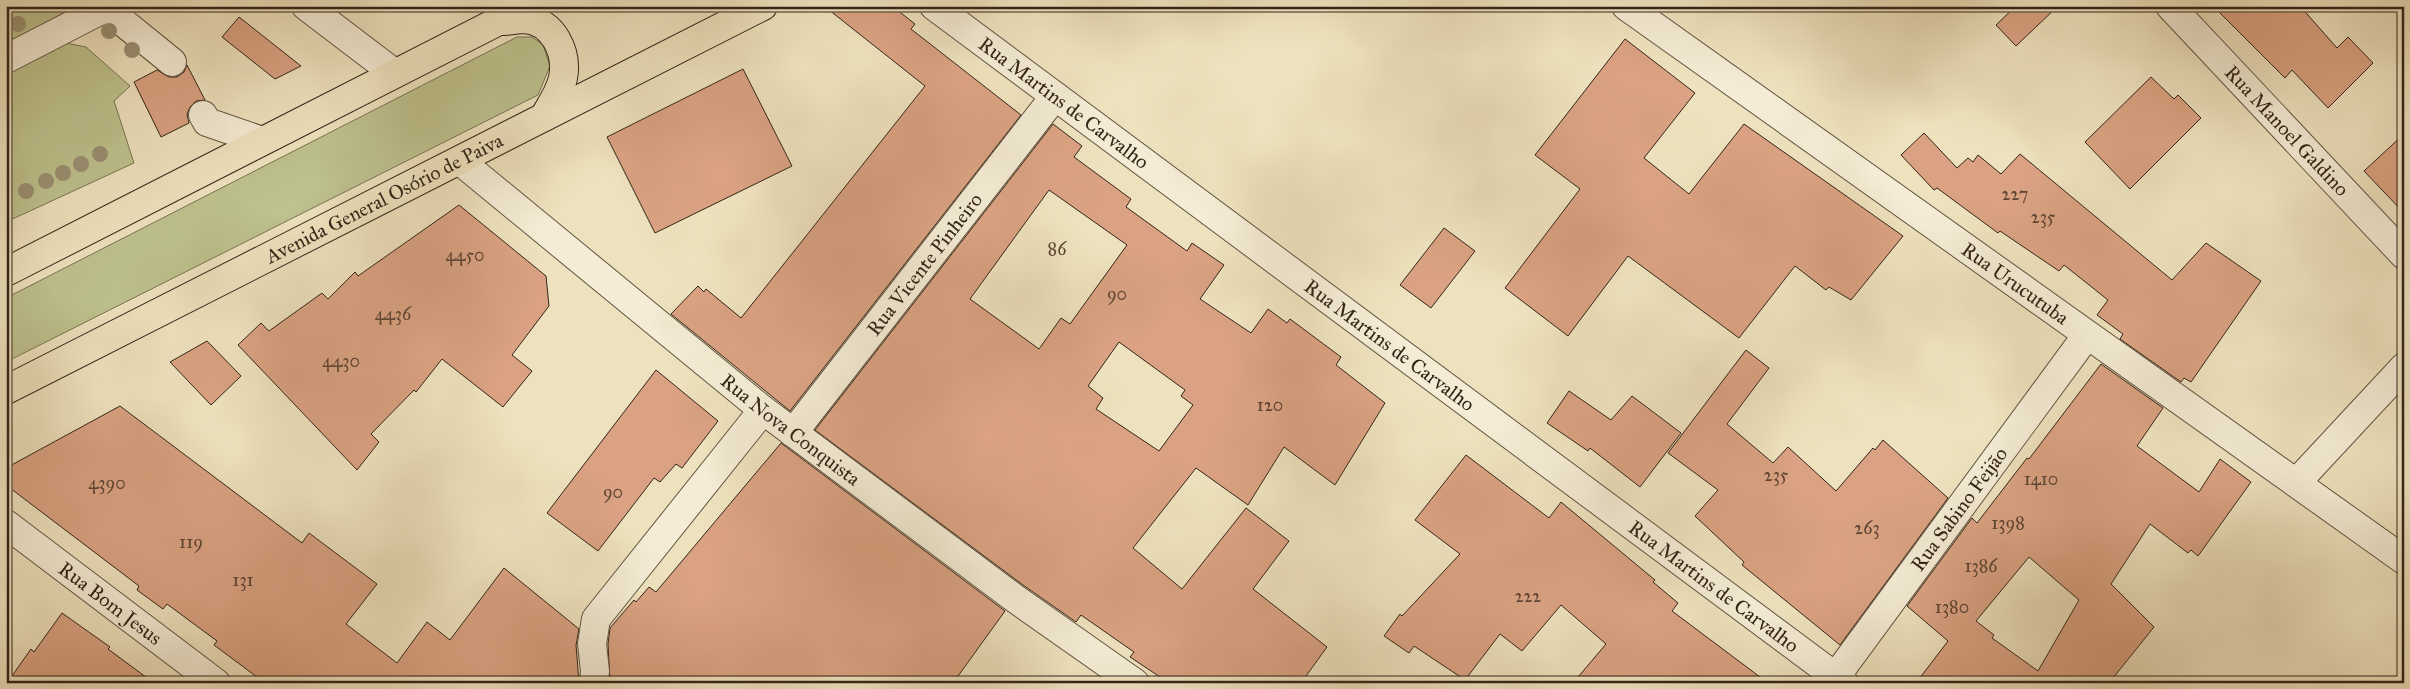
<svg xmlns="http://www.w3.org/2000/svg" width="2410" height="689" viewBox="0 0 2410 689" font-family="'IM FELL Great Primer',serif">
	<style>
		.green { fill: #bec28e; stroke: #787454 }
		.building { fill: #daa282; stroke: #332519; fill-rule: evenodd }
		.lines { fill: none; stroke-linecap: round; stroke-linejoin: round }
		.minor-casing { stroke: #625442; stroke-width: 30 }
		.major-casing { stroke: #332519; stroke-width: 30 }
		.minor { stroke: #f4ecd5; stroke-width: 28 }
		.major { stroke: #eee2be; stroke-width: 28 }
		.tree { fill: #9a9073 }
		.labels { text-anchor: middle; stroke-width: 4; stroke-linejoin: round; paint-order: stroke }
		.number-label { font-size: 18px; fill: #5d4433 }
		.street-label { font-size: 20px; fill: #332519; stroke: #f4ecd5 }
	</style>
	<rect width="100%" height="100%" fill="#eee2be"/>
	<filter id="stains"><feTurbulence type="fractalNoise" baseFrequency=".004" numOctaves="4"/><feColorMatrix values="0 0 0 0 .2 0 0 0 0 .09 0 0 0 0 .02 0 0 0 .5 -.17"/></filter>
	<radialGradient id="worn" r=".72"><stop offset=".6" stop-color="#630" stop-opacity="0"/><stop offset="1" stop-color="#630" stop-opacity=".3"/></radialGradient>
	<!-- green -->
	<g class="green">
		<polygon points="6,6 68,6 75,12 6,45"/>
		<polygon points="517,37 532,37 543,45 550,66 538,95 6,362 6,298"/>
		<polygon points="66,43 86,47 130,86 114,101 134,163 6,222 6,72"/>
	</g>
	<!-- building -->
	<g class="building">
		<polygon points="824,6 892,6 915,24 911,29 1021,115 790,411 671,314 698,286 704,292 706,289 741,318 925,86"/>
		<polygon points="2016,6 2058,6 2016,46 1996,25"/>
		<polygon points="2213,6 2300,6 2337,48 2348,37 2373,63 2328,108 2292,70 2285,78"/>
		<polygon points="239,17 301,66 275,79 222,37"/>
		<polygon points="1625,39 1695,93 1644,158 1689,194 1744,124 1903,236 1851,300 1829,287 1826,290 1795,266 1739,338 1628,256 1568,336 1505,288 1580,189 1535,155"/>
		<polygon points="187,65 205,100 196,101 190,107 187,114 189,123 161,137 134,82 157,70 169,77 177,77 184,72"/>
		<polygon points="743,69 792,166 655,233 607,137"/>
		<polygon points="2151,77 2174,99 2178,95 2201,118 2130,189 2085,142"/>
		<path d="M1053,124L1082,146L1074,157L1131,199L1126,207L1187,251L1192,243L1224,265L1200,299L1251,333L1268,309L1287,323L1290,319L1341,357L1336,365L1385,403L1335,485L1284,447L1248,505L1196,468L1133,548L1182,589L1246,508L1289,541L1253,589L1327,647L1301,683H1169L1130,657L1134,652L1081,615L1076,622L1023,585L815,430ZM1049,190L1127,245L1070,324L1061,318L1039,349L970,299ZM1119,342L1185,390L1181,396L1193,405L1159,451L1096,409L1103,398L1088,386Z"/>
		<polygon points="1924,133 1957,168 1968,158 1973,162 1978,155 2001,174 2020,154 2172,280 2206,243 2261,281 2191,382 2184,378 2181,382 2120,339 2123,334 2097,315 2108,300 2064,265 2059,271 2000,231 1998,233 1937,188 1934,190 1901,155"/>
		<polygon points="2404,134 2404,213 2364,171"/>
		<polygon points="459,205 546,276 549,306 512,355 532,371 503,407 442,359 416,392 414,390 371,434 379,442 357,470 238,345 261,323 269,331 322,293 328,299 355,272 358,276"/>
		<polygon points="1444,228 1475,251 1431,308 1400,285"/>
		<polygon points="207,341 241,376 211,405 170,362"/>
		<polygon points="1746,350 1769,368 1727,424 1773,463 1788,447 1836,491 1873,448 1875,450 1883,440 1948,498 1840,645 1742,565 1744,562 1695,516 1718,490 1668,453"/>
		<path d="M2101,364L2163,408L2137,446L2199,492L2220,459L2251,482L2198,556L2191,550L2188,553L2150,524L2111,584L2154,627L2109,683H1916L1948,641L1907,606L1972,518L1977,523L2027,458L2029,459ZM2029,557L2079,600L2038,671L1992,638L1994,635L1976,621Z"/>
		<polygon points="656,370 718,421 682,468 676,464 660,482 654,478 598,551 547,513"/>
		<polygon points="1569,391 1611,420 1632,396 1681,433 1640,487 1590,448 1588,451 1547,423"/>
		<polygon points="120,406 302,543 309,533 377,584 346,624 397,663 427,622 450,640 504,568 579,629 576,645 579,683 265,683 214,645 217,641 167,604 163,609 137,590 139,586 6,485 6,468"/>
		<polygon points="781,443 1005,611 953,683 610,683 608,644 610,628 634,600 636,602 649,587 656,592"/>
		<polygon points="1466,455 1549,518 1561,502 1655,580 1653,582 1678,603 1672,611 1768,683 1573,683 1606,644 1561,605 1522,651 1500,634 1465,680 1414,646 1409,653 1384,636 1400,614 1402,616 1460,554 1415,520"/>
		<polygon points="62,613 110,647 108,649 154,683 7,683 31,649 34,652"/>
	</g>
	<g class="lines">
		<!-- minor casing -->
		<g class="minor-casing">
			<g id="minor">
				<polyline points="103,6 172,62"/>
				<polyline points="306,6 394,73"/>
				<path id="s1" d="M934,6L1844,683"/>
				<path id="s2" d="M1626,6L2404,560"/>
				<path id="s3" d="M2170,6L2404,255"/>
				<polyline points="6,59 105,8"/>
				<polyline points="203,115 207,122 262,141"/>
				<path id="s4" d="M460,161L763,410L1017,600L1135,683"/>
				<path id="s5" d="M793,433L1055,96"/>
				<polyline points="2297,482 2404,367"/>
				<path id="s6" d="M6,524L216,683"/>
				<polyline points="594,683 595,671 592,644 596,619 763,410"/>
				<path id="s7" d="M1831,683L2087,335"/>
			</g>
		</g>
		<!-- major casing -->
		<g class="major-casing">
			<g id="major">
				<path d="M501,21C509,21 517,19 525,19C553,21 568,52 563,78C560,92 551,105 544,117"/>
				<polyline points="6,272 528,6"/>
				<path id="s8" d="M6,390L763,6"/>
			</g>
		</g>
		<!-- minor -->
		<use href="#minor" class="minor"/>
		<!-- major -->
		<use href="#major" class="major"/>
	</g>
	<!-- trees -->
	<g class="tree">
		<circle cx="18" cy="24" r="8"/>
		<circle cx="109" cy="31" r="8"/>
		<circle cx="132" cy="50" r="8"/>
		<circle cx="100" cy="154" r="8"/>
		<circle cx="81" cy="164" r="8"/>
		<circle cx="63" cy="173" r="8"/>
		<circle cx="46" cy="181" r="8"/>
		<circle cx="26" cy="191" r="8"/>
	</g>
	<g class="labels">
		<!-- number labels -->
		<g class="number-label">
			<text x="2015" y="200">227</text>
			<text x="2043" y="223">235</text>
			<text x="1057" y="255">86</text>
			<text x="465" y="261">4450</text>
			<text x="1117" y="300">90</text>
			<text x="393" y="320">4436</text>
			<text x="341" y="367">4430</text>
			<text x="1270" y="411">120</text>
			<text x="1776" y="481">235</text>
			<text x="2041" y="485">1410</text>
			<text x="107" y="489">4390</text>
			<text x="613" y="498">90</text>
			<text x="2008" y="529">1398</text>
			<text x="1867" y="534">263</text>
			<text x="191" y="548">119</text>
			<text x="1981" y="572">1386</text>
			<text x="243" y="586">131</text>
			<text x="1528" y="602">222</text>
			<text x="1952" y="613">1380</text>
		</g>
		<!-- street labels -->
		<g class="street-label">
			<text dy="7" stroke="none"><textPath href="#s1" startOffset="162">Rua Martins de Carvalho</textPath></text>
			<text dy="7" stroke="none"><textPath href="#s3" startOffset="171">Rua Manoel Galdino</textPath></text>
			<text dy="7" stroke="none"><textPath href="#s8" startOffset="424">Avenida General Osório de Paiva</textPath></text>
			<text dy="7" stroke="none"><textPath href="#s5" startOffset="214">Rua Vicente Pinheiro</textPath></text>
			<text dy="7" stroke="none"><textPath href="#s2" startOffset="478">Rua Urucutuba</textPath></text>
			<text dy="7" stroke="none"><textPath href="#s1" startOffset="568">Rua Martins de Carvalho</textPath></text>
			<text dy="7" stroke="none"><textPath href="#s4" startOffset="426">Rua Nova Conquista</textPath></text>
			<text dy="7" stroke="none"><textPath href="#s7" startOffset="216">Rua Sabino Feijão</textPath></text>
			<text dy="7" stroke="none"><textPath href="#s1" startOffset="972">Rua Martins de Carvalho</textPath></text>
			<text dy="7" stroke="none"><textPath href="#s6" startOffset="131">Rua Bom Jesus</textPath></text>
		</g>
	</g>
	<!-- margin -->
	<rect width="2410" height="689" fill="none" stroke="#eee2be" stroke-width="25"/>
	<rect x="8" y="8" width="2395" height="674" fill="none" stroke="#332519" stroke-width="2.5"/>
	<rect x="12" y="12" width="2385" height="664" fill="none" stroke="#332519"/>
	<rect width="100%" height="100%" filter="url(#stains)"/>
	<rect width="100%" height="100%" fill="url(#worn)"/>
</svg>
